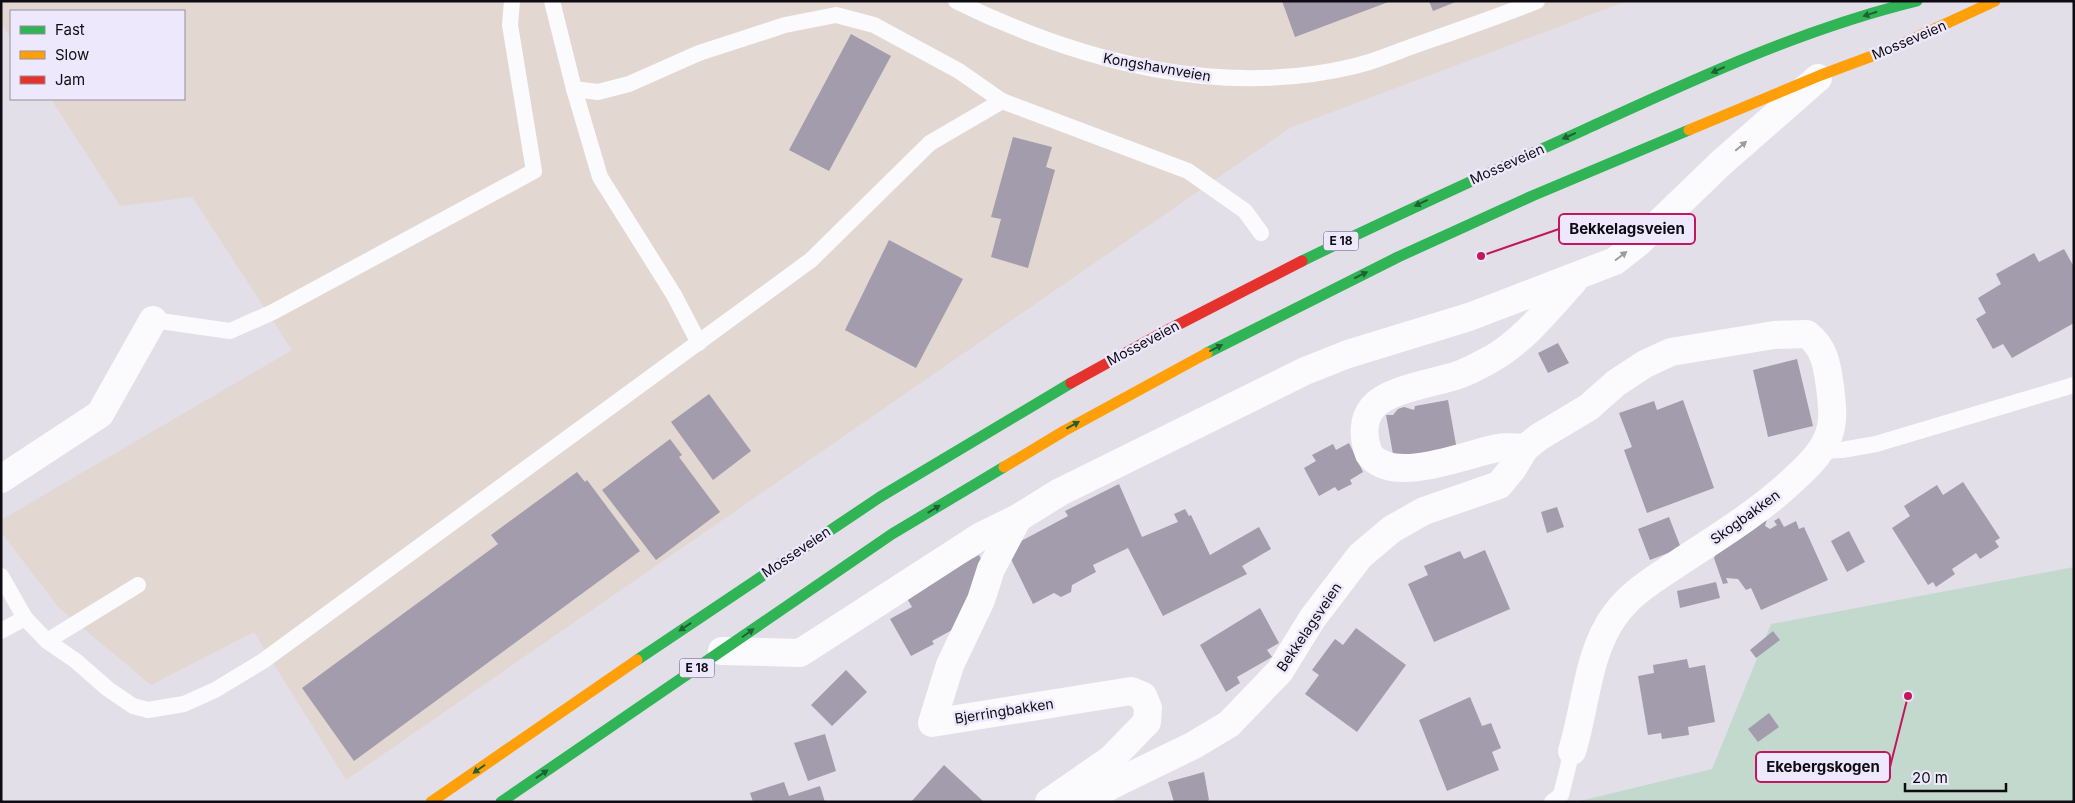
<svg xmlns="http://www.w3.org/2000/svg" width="2075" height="803" viewBox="0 0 2075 803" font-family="Inter,sans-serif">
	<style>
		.industrial { fill: #e3d7d2 }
		.green { fill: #c3d9cd }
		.building { fill: #a29cac }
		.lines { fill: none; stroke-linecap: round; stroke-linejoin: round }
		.lane { stroke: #fbfafc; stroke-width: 16 }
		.street { stroke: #fbfafc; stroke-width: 28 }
		.fast { stroke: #30b455; stroke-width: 11 }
		.slow { stroke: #ff9f0a; stroke-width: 11 }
		.jam { stroke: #e5322d; stroke-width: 11 }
		.oneway { fill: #1f6034 }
		.oneway2 { fill: #9c9b9e }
		.labels { text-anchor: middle; stroke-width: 5; stroke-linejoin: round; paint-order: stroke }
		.shield { fill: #ede8fb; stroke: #514e58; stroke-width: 1 }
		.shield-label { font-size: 12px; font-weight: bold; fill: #0e0c12 }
		.street-label { font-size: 14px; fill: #0e0c12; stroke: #ede8fb }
		.leader { fill: none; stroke: #c2185b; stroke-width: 2 }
		.callout-dot { fill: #c2185b; stroke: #ede8fb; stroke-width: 2 }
		.callout { fill: #ede8fb; stroke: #c2185b; stroke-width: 2 }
		.callout-label { font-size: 15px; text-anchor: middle; font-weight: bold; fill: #0e0c12 }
	</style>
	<rect width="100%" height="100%" fill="#e2dfe9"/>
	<!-- industrial -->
	<polygon class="industrial" points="1,1 1627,1 1290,128 346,780 254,632 151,685 59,608 1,532 1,520 292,350 192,197 120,206 51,99 184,99 184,11 11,11 11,38 1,23"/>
	<!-- green -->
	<polygon class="green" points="2074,567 2074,802 1576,802 1712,769 1771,624"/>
	<!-- building -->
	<g class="building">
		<polygon points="1282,1 1391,1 1295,37"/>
		<polygon points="1429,1 1458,1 1433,11"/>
		<polygon points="851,34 891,56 829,171 789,150"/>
		<polygon points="1013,137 1052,147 1046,167 1055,170 1028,268 991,257 1001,219 991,217"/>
		<polygon points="889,240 963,279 916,368 845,330"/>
		<polygon points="2064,249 2074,267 2074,323 2012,358 2003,344 1993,349 1976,319 1986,313 1978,298 2001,284 1996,274 2034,253 2039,262"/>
		<polygon points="1558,343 1569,363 1548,373 1538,353"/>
		<polygon points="1797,359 1813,426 1768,437 1753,370"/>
		<polygon points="709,394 751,451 713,480 671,422"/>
		<polygon points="1448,400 1457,450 1394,460 1386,415 1393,415 1398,409 1404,407 1414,410 1415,406"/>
		<polygon points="1683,400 1714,488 1647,513 1624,450 1632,447 1619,413 1654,401 1657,410"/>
		<polygon points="670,439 682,455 679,457 720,512 656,560 602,490"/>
		<polygon points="1349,443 1363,472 1350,480 1352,484 1338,491 1335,487 1319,496 1304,468 1316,461 1312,455 1333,444 1336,450"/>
		<polygon points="577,472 585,482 587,480 640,551 354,761 302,688 498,544 491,535"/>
		<polygon points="1963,482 2000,538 1995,541 1999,547 1980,559 1976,553 1952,569 1955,574 1936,587 1933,582 1928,585 1892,528 1910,516 1904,506 1937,485 1943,495"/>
		<polygon points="1119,484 1142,537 1178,522 1174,514 1185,509 1189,516 1191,515 1210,555 1259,527 1271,549 1242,566 1247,574 1163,616 1128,548 1093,565 1096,572 1072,585 1071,592 1061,597 1054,593 1033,604 1006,549 1068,516 1065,511"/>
		<polygon points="1557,507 1564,527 1547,533 1541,512"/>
		<polygon points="1768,516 1765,526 1770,529 1777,525 1774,521 1779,518 1784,527 1796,521 1799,529 1804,527 1828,580 1761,610 1751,588 1746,590 1738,579 1726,578 1728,583 1723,584 1714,558 1717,552"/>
		<polygon points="1669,517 1681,548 1650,560 1638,529"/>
		<polygon points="1849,531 1865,562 1847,572 1831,541"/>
		<polygon points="1485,550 1510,609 1434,642 1408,584 1428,575 1424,566 1460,551 1464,559"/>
		<polygon points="979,555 983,563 954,629 932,641 934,644 911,656 890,619 912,607 905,595"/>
		<polygon points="1716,582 1720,598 1680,608 1677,591"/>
		<polygon points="1260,608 1279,643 1267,650 1272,657 1237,677 1240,683 1226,692 1200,645"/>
		<polygon points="1356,628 1406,665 1357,732 1305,694 1319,675 1312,670 1335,639 1343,645"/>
		<polygon points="1773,631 1780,640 1756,658 1750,650"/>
		<polygon points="1687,659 1689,668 1705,665 1715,722 1688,727 1689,735 1662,739 1661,733 1648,735 1638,676 1654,673 1653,665"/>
		<polygon points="846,670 867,692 832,726 811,705"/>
		<polygon points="1470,697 1482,726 1491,723 1501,748 1492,752 1499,770 1447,791 1419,720"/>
		<polygon points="1769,713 1779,727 1758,742 1748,729"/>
		<polygon points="825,734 836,771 808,781 794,743"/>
		<polygon points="944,765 984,802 911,802"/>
		<polygon points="1204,772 1209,800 1206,802 1174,802 1168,782"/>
		<polygon points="784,782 789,796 820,786 825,802 753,802 750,793"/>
	</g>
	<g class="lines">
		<!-- lane -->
		<g class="lane">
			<polyline points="552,1 574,89 600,177 674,295 699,343"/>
			<path d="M956,1C1078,61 1220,99 1355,66C1376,61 1396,52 1416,45C1456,31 1497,17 1537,1"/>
			<polyline points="574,89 598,92 629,84 699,53 785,25 836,15 874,25 959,71 1002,101"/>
			<polyline points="153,320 230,331 273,312 534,171 510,25 512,1"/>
			<polyline points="1819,451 1842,450 1876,444 2074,385"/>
			<polyline points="1,576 25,618"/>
			<polyline points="1,631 25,618 47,641 76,661 108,689 133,706 148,710 184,704 215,690 263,661 811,260 930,143 1002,101 1188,171 1245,211 1261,233"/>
			<polyline points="47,641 138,585"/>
			<polyline points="1552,802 1561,795 1572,751"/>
		</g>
		<!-- street -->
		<g class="street">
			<path d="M1525,448C1516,448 1506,446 1498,448C1465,454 1393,486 1369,454C1363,438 1362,420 1373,407C1388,389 1435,383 1458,375C1470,371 1482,364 1493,358C1524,340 1549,308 1573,282"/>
			<polyline points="1,479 100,414 153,320"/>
			<polyline points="1018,518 991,569 981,600 950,665 932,723 1131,691 1143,696 1148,708 1147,722 1111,759 1049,802"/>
			<polyline points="722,651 800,653 981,536 1018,518 1060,492 1305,371 1348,354 1469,317 1615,261 1638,243 1721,163 1818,78"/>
			<path d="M1083,802L1112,785L1194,745L1229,724L1280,671L1312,619L1360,556L1392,529L1424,511L1499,485L1513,468L1525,448L1539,437L1589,407L1616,383L1645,364L1671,352L1774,335L1807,334C1825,348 1827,365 1830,387C1832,404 1835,423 1827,439C1820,455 1806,468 1793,480C1761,510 1723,534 1686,558C1661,575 1633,590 1615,615C1587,653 1586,707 1572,751"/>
		</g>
		<!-- fast -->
		<g class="fast">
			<path d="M1302,261C1396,215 1491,172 1586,129C1693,80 1802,29 1917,1"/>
			<polyline points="1207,353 1398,257 1532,196 1689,130"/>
			<polyline points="637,660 880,497 1071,383"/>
			<polyline points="501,802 892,534 1004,467"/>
		</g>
		<!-- slow -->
		<g class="slow">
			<polyline points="1689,130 1821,75 1891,49 1995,1"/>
			<polyline points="1004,467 1064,431 1207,353"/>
			<polyline points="431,802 637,660"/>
		</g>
		<!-- jam -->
		<polyline class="jam" points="1071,383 1158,335 1302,261"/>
	</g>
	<!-- one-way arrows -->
	<defs><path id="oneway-solid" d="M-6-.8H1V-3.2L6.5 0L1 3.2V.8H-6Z" transform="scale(1.25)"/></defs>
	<g class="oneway">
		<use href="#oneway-solid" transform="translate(1870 14) rotate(162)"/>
		<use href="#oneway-solid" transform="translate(1718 70) rotate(156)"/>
		<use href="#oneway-solid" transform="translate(1569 136) rotate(156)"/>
		<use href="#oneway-solid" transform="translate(1421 203) rotate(155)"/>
		<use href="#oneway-solid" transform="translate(1361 275) rotate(-26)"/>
		<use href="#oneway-solid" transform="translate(1216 348) rotate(-27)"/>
		<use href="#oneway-solid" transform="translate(1073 425) rotate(-29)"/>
		<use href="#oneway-solid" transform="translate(934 509) rotate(-31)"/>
		<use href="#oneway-solid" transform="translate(685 627) rotate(146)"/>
		<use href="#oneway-solid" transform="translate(748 633) rotate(-35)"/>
		<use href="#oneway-solid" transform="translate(479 769) rotate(145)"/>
		<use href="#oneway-solid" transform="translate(542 774) rotate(-34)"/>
	</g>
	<g class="oneway2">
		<use href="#oneway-solid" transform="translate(1741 146) rotate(-40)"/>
		<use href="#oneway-solid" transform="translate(1621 256) rotate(-37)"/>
	</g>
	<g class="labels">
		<!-- shield labels -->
		<g class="shield">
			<rect x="1323.5" y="231.5" width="35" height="19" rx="4"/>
			<rect x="679.5" y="658.5" width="35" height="19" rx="4"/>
		</g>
		<g class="shield-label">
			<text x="1341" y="245">E 18</text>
			<text x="697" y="672">E 18</text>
		</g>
		<!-- street labels -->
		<g class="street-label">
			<text transform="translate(1909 40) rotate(-23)" y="5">Mosseveien</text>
			<text transform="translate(1157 67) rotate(10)" y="5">Kongshavnveien</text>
			<text transform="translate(1507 164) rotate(-24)" y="5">Mosseveien</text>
			<text transform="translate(1143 343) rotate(-28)" y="5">Mosseveien</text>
			<text transform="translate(1745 517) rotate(-36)" y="5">Skogbakken</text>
			<text transform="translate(796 552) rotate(-34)" y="5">Mosseveien</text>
			<text transform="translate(1309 627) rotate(-56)" y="5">Bekkelagsveien</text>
			<text transform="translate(1004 711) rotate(-9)" y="5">Bjerringbakken</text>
		</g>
	</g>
	<!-- callouts -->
	<path class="leader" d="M1481 256L1559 229M1908 696L1890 767"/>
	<g class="callout-dot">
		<circle cx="1481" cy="256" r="5"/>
		<circle cx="1908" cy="696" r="5"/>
	</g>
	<g class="callout">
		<rect x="1559" y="214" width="136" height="30" rx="5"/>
		<rect x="1756" y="752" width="134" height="30" rx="5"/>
	</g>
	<g class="callout-label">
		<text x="1627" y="234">Bekkelagsveien</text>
		<text x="1823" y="772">Ekebergskogen</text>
	</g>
	<!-- border -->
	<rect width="2075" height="803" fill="none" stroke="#0e0c12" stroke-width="5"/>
	<!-- legend -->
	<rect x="10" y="10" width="175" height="90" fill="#ede8fb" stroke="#94909e"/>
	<rect x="20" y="26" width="25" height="8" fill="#30b455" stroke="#94909e"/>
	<text x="55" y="35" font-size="15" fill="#0e0c12">Fast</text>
	<rect x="20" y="51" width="25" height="8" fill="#ff9f0a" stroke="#94909e"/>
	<text x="55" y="60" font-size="15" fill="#0e0c12">Slow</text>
	<rect x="20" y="76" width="25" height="8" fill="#e5322d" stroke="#94909e"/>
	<text x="55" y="85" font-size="15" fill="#0e0c12">Jam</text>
	<!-- scale -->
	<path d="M1905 783v8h101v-8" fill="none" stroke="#0e0c12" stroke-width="2.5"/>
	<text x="1912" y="783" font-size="15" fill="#0e0c12" stroke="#ede8fb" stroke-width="4" paint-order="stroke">20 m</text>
</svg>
